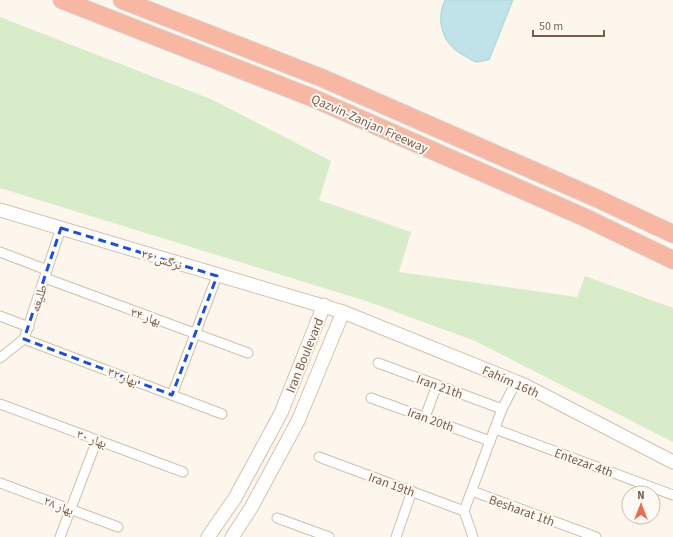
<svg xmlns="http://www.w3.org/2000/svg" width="673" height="537" viewBox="0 0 673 537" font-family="'Source Sans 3','Noto Naskh Arabic',sans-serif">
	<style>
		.green { fill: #d8ecc9 }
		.water { fill: #bfe3e8; stroke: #a5d3da }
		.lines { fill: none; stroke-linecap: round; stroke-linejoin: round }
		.street-casing { stroke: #d1beb0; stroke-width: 11 }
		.secondary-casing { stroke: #d6c0b0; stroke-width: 15 }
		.highway-casing { stroke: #dad1cd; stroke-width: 19 }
		.street { stroke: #fff; stroke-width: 9 }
		.secondary { stroke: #fff; stroke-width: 13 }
		.highway { stroke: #f7b7a3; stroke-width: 17 }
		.marked { fill: none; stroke: #1d4ed8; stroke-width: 3; stroke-dasharray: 8 5; stroke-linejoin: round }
		.labels { text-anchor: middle; stroke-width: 4; stroke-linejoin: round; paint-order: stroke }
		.street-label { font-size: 13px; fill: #7a5c4d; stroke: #fffaf3 }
	</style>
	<rect width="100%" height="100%" fill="#fdf6ec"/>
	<!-- green -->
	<polygon class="green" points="0,17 213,100 331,161 319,200 411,232 399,272 577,297 585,276 673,308 673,442 475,341 369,302 0,188"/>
	<!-- water -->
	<path class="water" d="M445,0H513L489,60C485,60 480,62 476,62C473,61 468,58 465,56C443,46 435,21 445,0Z"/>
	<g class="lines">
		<!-- street casing -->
		<g class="street-casing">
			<g id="street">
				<polyline points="0,252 47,270"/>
				<polyline points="45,278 248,353"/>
				<polyline points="0,316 29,327"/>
				<polyline points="24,339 222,414"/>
				<polyline points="0,358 24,339 61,228"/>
				<polyline points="378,363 502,409"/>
				<polyline points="172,395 217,276"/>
				<polyline points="371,398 490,441"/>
				<polyline points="0,404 183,472"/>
				<polyline points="425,417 437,385"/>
				<polyline points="495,429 673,495"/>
				<polyline points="319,457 464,511"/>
				<polyline points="0,483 118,527"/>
				<polyline points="472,491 596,537"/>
				<polyline points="277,518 329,537"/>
				<polyline points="60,537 97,440"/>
				<polyline points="396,537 412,491"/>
				<polyline points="473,537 464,511 502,409 516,382"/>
			</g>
		</g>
		<!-- secondary casing -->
		<g class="secondary-casing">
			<g id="secondary">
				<polyline points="0,210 343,312 298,421 251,508 232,537"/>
				<polyline points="343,312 524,385 673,462"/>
				<polyline points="208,537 235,498 281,413 324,305"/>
			</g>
		</g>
		<!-- highway casing -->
		<g class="highway-casing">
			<g id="highway">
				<polyline points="62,0 313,98 586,218 673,260"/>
				<polyline points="122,0 322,78 596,198 673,234"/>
			</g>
		</g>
		<!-- street -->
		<use href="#street" class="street"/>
		<!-- secondary -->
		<use href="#secondary" class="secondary"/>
		<!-- highway -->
		<use href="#highway" class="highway"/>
	</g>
	<!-- marked area -->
	<path class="marked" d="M61,228L217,276L172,395L24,339Z"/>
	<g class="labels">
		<!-- street labels -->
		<g class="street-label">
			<text transform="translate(370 123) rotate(24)" y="5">Qazvin-Zanjan Freeway</text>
			<text transform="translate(162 259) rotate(17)" y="5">نرگس ۳۶</text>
			<text transform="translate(38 298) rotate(-72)" y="5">طلیعه</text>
			<text transform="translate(146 316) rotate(18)" y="5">بهار ۳۴</text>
			<text transform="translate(304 355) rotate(-68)" y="5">Iran Boulevard</text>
			<text transform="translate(123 376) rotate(21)" y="5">بهار ۳۲</text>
			<text transform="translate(511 381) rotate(24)" y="5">Fahim 16th</text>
			<text transform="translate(440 386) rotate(20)" y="5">Iran 21th</text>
			<text transform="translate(431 419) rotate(20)" y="5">Iran 20th</text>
			<text transform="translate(92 438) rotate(20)" y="5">بهار ۳۰</text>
			<text transform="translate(584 462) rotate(20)" y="5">Entezar 4th</text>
			<text transform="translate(392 484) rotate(20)" y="5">Iran 19th</text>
			<text transform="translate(59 505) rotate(21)" y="5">بهار ۲۸</text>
			<text transform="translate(522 510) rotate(20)" y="5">Besharat 1th</text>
		</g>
	</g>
	<!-- north arrow -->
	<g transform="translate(641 505)"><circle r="19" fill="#fffaf3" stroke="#cabbb1"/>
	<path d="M0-3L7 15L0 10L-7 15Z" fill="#e76f51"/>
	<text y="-6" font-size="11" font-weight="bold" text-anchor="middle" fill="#7a5c4d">N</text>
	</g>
	<!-- scale -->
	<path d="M533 30v6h71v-6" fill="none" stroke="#7a5c4d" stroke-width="2"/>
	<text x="539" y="30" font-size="12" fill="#7a5c4d" stroke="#fffaf3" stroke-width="3" paint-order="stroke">50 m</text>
</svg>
